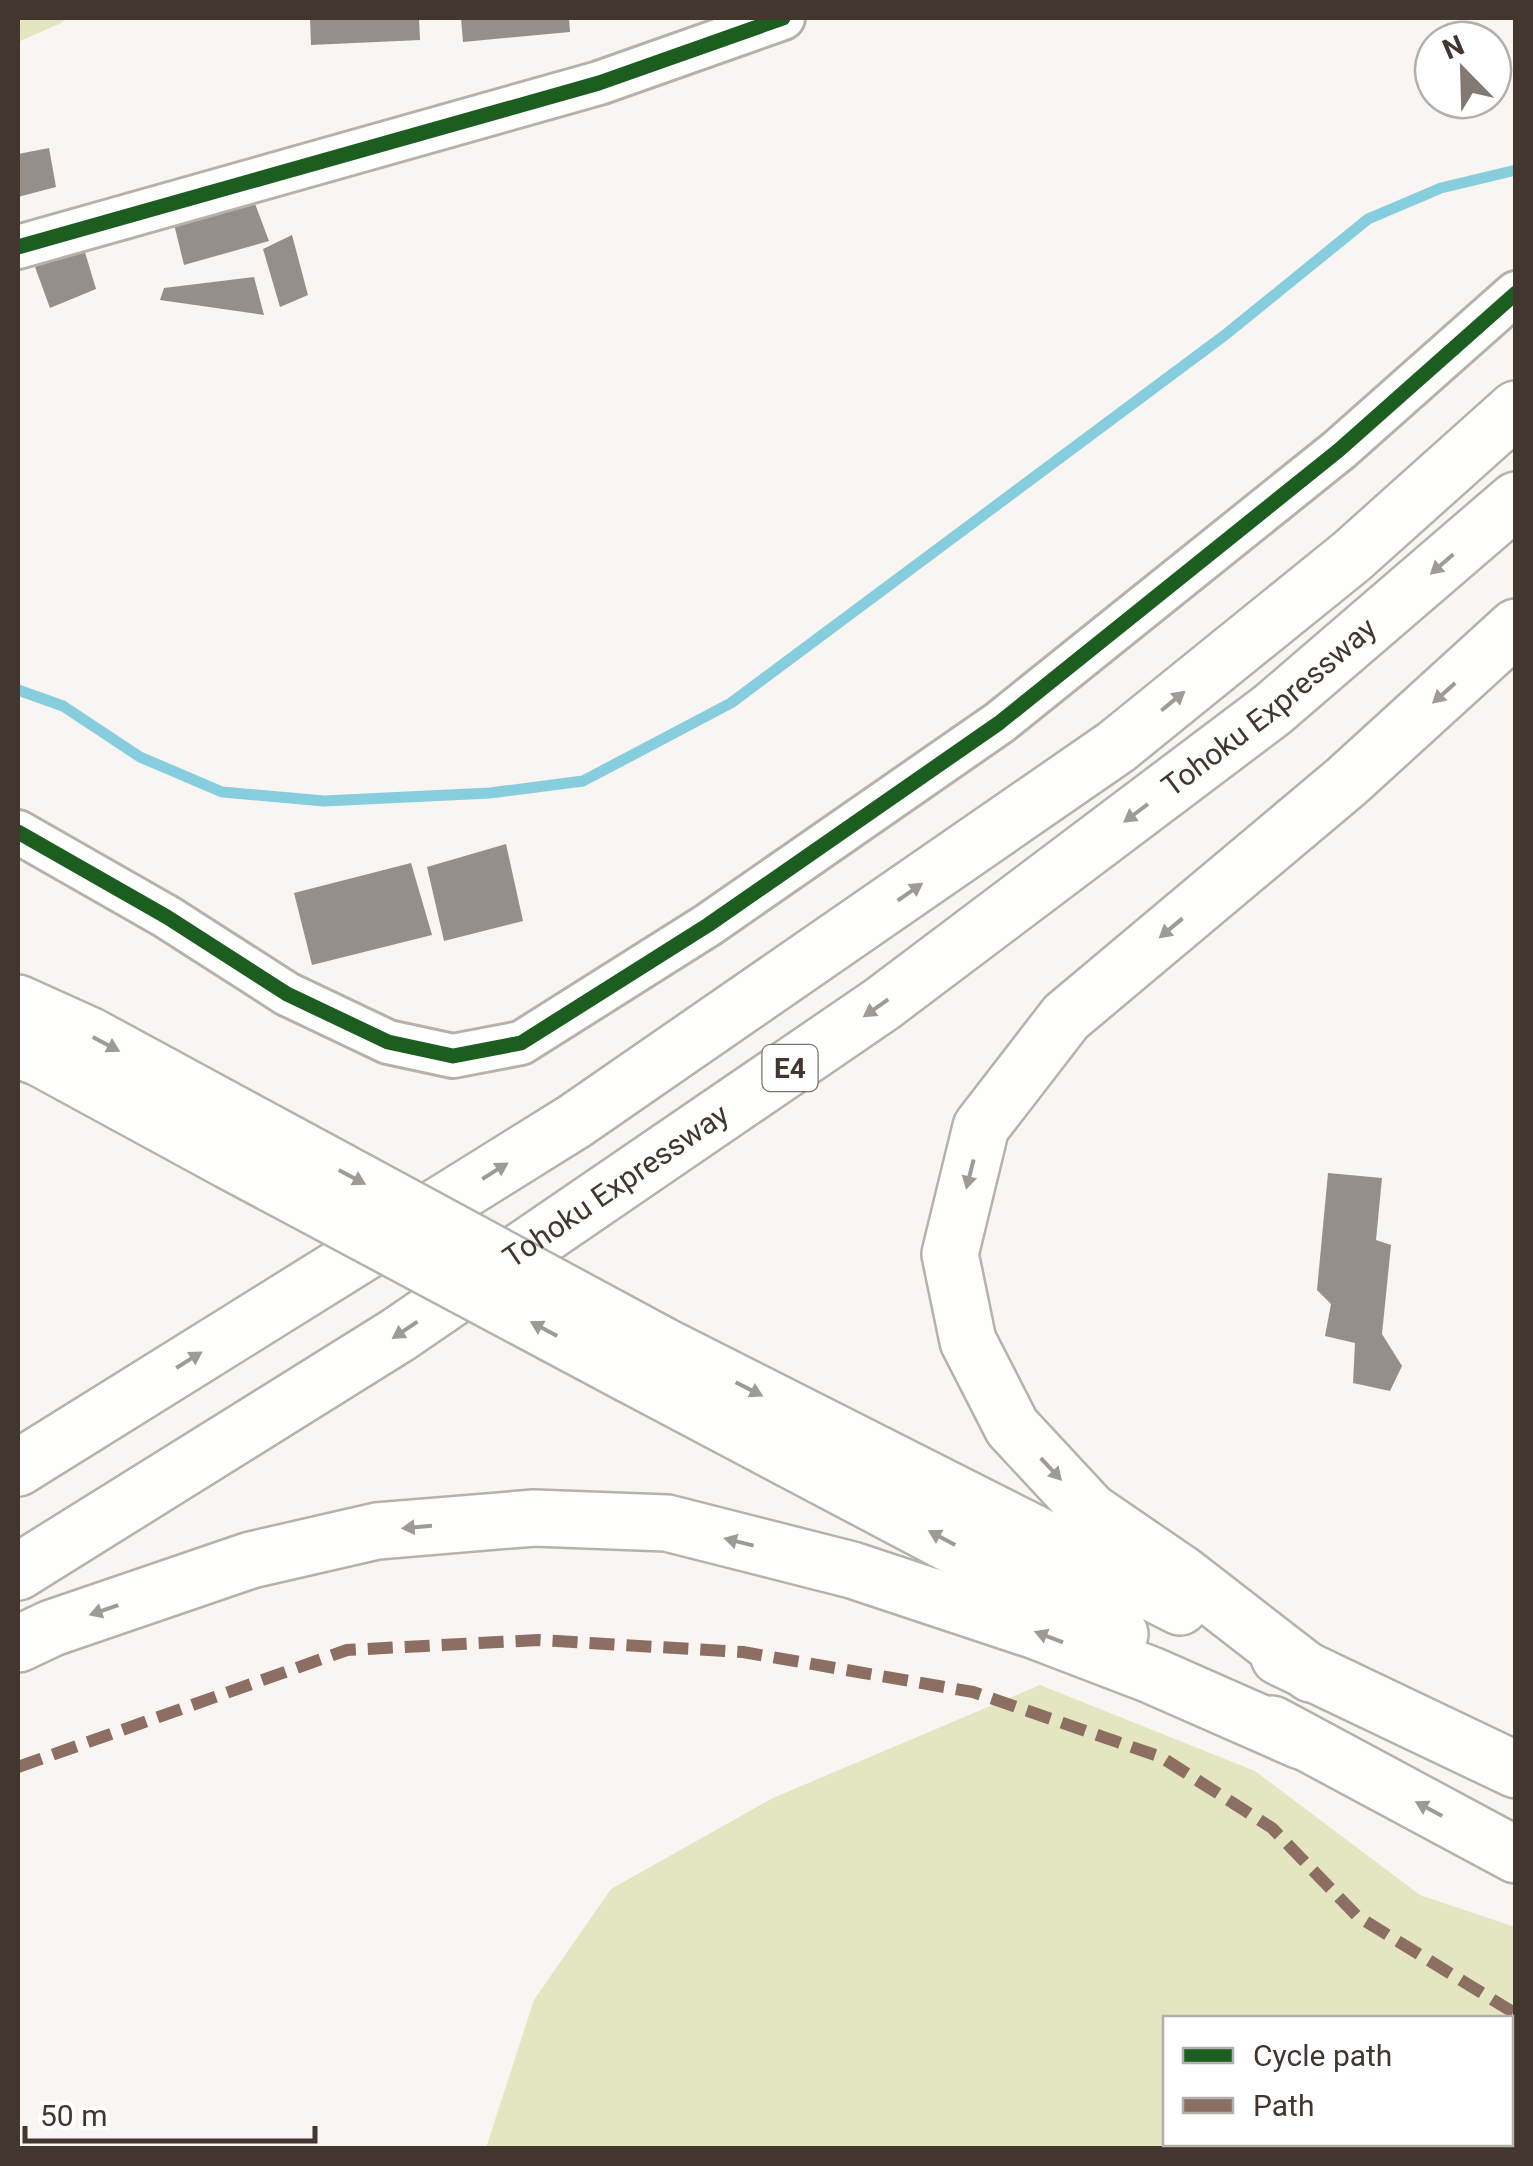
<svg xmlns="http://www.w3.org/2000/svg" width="1533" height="2166" viewBox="0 0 1533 2166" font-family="Roboto,sans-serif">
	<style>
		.green { fill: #e3e6c0; fill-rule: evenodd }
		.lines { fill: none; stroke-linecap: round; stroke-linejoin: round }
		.stream { stroke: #86cedd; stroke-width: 11 }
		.building { fill: #948f8a }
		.minor-casing { stroke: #b7b1ac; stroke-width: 48 }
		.motorway-casing { stroke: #b7b1ac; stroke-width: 60 }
		.minor { stroke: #fefefd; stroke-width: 42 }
		.motorway { stroke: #fefefd; stroke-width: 55 }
		.motorway-bridge-casing { stroke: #b7b1ac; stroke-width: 60; stroke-linecap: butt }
		.motorway-bridge { stroke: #fefefd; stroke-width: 55 }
		.quiet { stroke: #8d6e63; stroke-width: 12; stroke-dasharray: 25 12; stroke-linecap: butt }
		.cycleway-casing { stroke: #fff; stroke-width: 21 }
		.cycleway { stroke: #1b5e20; stroke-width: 15 }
		.oneway { fill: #a09a96 }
		.labels { text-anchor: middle; stroke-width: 10; stroke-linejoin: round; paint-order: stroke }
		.shield { fill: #fff; stroke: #7b726d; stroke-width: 2.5 }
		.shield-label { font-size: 28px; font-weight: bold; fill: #42362e }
		.street-label { font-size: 30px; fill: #42362e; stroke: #fff }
	</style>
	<rect width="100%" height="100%" fill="#f8f5f3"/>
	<!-- green -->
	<g class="green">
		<polygon points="18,18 67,18 61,23 18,42"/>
		<path d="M1040,1685L1255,1771L1420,1895L1515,1927V2148H486L534,2000L611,1889L773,1798ZM1166,2018H1510V2144H1166Z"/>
	</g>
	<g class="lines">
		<!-- stream -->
		<polyline class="stream" points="18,690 63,706 140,757 222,792 324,801 490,793 583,781 731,703 1225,335 1368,219 1441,188 1516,170"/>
	</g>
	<!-- building -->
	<g class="building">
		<polygon points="310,18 419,18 420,40 311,45"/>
		<polygon points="461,18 569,18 570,32 463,42"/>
		<polygon points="49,148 56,187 18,197 18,154"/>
		<polygon points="254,201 269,241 184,265 174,224"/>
		<polygon points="292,235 308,295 280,307 263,249"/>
		<polygon points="84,249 96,289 50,308 35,267"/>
		<polygon points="254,277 264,315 160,300 164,288"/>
		<polygon points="506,844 523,921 444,941 427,867"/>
		<polygon points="411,863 432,935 312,965 294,893"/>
		<polygon points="1328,1173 1382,1178 1376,1240 1391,1245 1382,1334 1402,1366 1390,1391 1353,1383 1355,1343 1325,1336 1331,1304 1317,1290"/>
	</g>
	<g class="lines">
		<!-- minor casing -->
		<g class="minor-casing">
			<g id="minor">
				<polyline points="18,247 599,83 783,18"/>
				<polyline points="18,832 167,917 287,994 388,1042 453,1056 521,1043 708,925 999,723 1339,450 1516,293"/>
			</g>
		</g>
		<!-- motorway casing -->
		<g class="motorway-casing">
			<g id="motorway">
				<polyline points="18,1003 89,1035 266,1131"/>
				<polyline points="18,1050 40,1058 229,1161"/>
				<polyline points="662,1345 1180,1607"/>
				<polyline points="630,1375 1120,1634"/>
				<polyline points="18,1468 575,1121 1116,747 1352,556 1516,409"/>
				<path id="s1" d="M18,1572L398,1335L882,1004L1272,710L1516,500"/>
				<polyline points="18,1644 52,1628 251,1560 377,1531 534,1518 667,1523 852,1570 1036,1631 1151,1675 1301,1741"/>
				<polyline points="1279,1657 1516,1770"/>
				<polyline points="1311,1674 1182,1574 1090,1511 1012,1427 968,1341 950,1254 981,1127 1066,1017 1346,782 1516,627"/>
				<polyline points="1272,1724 1516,1855"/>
			</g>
		</g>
		<!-- minor -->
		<use href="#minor" class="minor"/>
		<!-- motorway -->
		<use href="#motorway" class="motorway"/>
		<!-- motorway-bridge casing -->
		<g class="motorway-bridge-casing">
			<g id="motorway-bridge">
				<polyline points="266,1131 662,1345"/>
				<polyline points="229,1161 630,1375"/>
			</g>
		</g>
		<!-- motorway-bridge -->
		<use href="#motorway-bridge" class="motorway-bridge"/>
		<!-- quiet -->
		<polyline class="quiet" points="18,1767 347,1650 538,1640 743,1652 973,1692 1161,1757 1272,1828 1357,1916 1516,2014"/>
		<!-- cycleway casing -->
		<g class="cycleway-casing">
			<g id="cycleway">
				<polyline points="18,247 599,83 783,18"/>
				<polyline points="18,832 167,917 287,994 388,1042 453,1056 521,1043 708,925 999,723 1339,450 1516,293"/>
			</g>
		</g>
		<!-- cycleway -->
		<use href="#cycleway" class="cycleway"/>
	</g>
	<!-- one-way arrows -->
	<defs><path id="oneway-solid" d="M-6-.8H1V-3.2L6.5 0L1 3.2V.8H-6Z" transform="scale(2.5)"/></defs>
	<g class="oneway">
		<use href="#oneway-solid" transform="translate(1442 564) rotate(139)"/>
		<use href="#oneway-solid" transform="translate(1444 693) rotate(138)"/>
		<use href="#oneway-solid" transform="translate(1173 701) rotate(-39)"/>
		<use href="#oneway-solid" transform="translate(1136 813) rotate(143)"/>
		<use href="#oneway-solid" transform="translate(910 892) rotate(-35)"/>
		<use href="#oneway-solid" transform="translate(1171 928) rotate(140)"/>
		<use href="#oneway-solid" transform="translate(876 1008) rotate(145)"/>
		<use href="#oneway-solid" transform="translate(106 1044) rotate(28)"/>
		<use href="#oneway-solid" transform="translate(495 1171) rotate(-32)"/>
		<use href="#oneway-solid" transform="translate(970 1174) rotate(104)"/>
		<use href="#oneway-solid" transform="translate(352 1177) rotate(28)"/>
		<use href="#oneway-solid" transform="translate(544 1329) rotate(-152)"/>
		<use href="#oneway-solid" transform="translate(405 1330) rotate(146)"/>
		<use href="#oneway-solid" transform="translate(189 1360) rotate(-32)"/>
		<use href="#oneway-solid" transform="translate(749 1389) rotate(27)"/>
		<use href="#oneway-solid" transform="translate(1051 1469) rotate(47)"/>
		<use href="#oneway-solid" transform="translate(417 1527) rotate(175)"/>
		<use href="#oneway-solid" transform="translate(942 1538) rotate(-152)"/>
		<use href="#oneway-solid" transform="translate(739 1542) rotate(-166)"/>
		<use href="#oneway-solid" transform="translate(104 1610) rotate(161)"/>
		<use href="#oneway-solid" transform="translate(1049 1637) rotate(-159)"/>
		<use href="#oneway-solid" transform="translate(1429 1809) rotate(-152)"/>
	</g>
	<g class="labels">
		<!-- shield labels -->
		<rect class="shield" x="762.5" y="1045" width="55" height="46" rx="8"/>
		<g class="shield-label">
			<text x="790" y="1078">E4</text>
		</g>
		<!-- street labels -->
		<g class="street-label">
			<text dy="10" stroke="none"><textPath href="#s1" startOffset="1522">Tohoku Expressway</textPath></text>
			<text dy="10" stroke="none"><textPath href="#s1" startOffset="712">Tohoku Expressway</textPath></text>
		</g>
	</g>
	<!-- border -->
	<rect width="1533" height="2166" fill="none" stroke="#42362e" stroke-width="40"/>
	<!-- legend -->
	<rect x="1163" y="2016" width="350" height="130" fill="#ffffff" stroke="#b3afab" stroke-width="2.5"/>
	<rect x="1183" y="2048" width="50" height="15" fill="#1b5e20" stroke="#b3afab" stroke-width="2.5"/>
	<text x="1253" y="2066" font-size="30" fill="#42362e">Cycle path</text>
	<rect x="1183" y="2098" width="50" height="15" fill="#8d6e63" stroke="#b3afab" stroke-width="2.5"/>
	<text x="1253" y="2116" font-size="30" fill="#42362e">Path</text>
	<!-- north arrow -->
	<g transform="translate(1463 70) rotate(337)"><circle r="48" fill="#ffffff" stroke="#b3afab" stroke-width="2.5"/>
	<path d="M0-8L18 38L0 25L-18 38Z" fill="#827973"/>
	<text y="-15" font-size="28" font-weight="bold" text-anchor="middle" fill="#42362e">N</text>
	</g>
	<!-- scale -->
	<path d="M25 2126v15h290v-15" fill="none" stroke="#42362e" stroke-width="5"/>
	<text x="40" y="2126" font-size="30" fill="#42362e" stroke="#ffffff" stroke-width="8" paint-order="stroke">50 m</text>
</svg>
